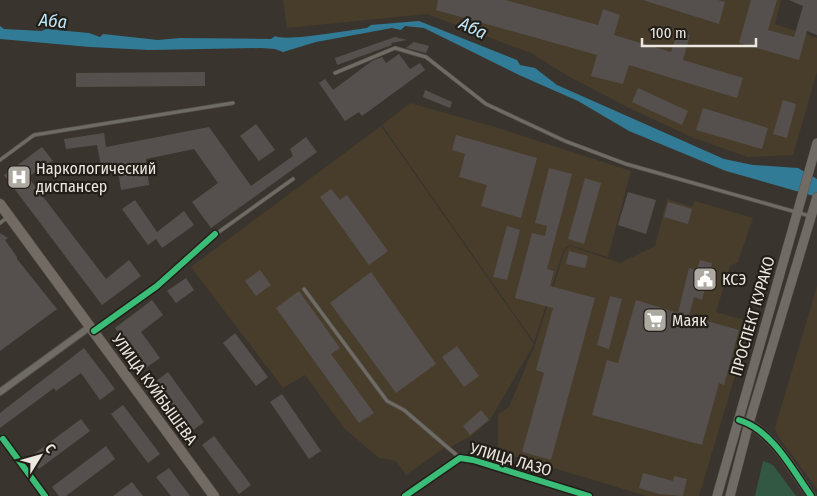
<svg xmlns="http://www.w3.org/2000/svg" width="817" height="496" viewBox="0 0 817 496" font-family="'Fira Sans Condensed',sans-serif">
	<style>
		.built { fill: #483d2b }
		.green { fill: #325844 }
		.water { fill: #327b96 }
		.building { fill: #55504d }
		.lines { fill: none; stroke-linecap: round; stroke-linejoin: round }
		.service-casing { stroke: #55514c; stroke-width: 4.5 }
		.minor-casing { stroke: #55514c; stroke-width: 8 }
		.tertiary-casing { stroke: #55514c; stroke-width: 10 }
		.secondary-casing { stroke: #55514c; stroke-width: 10 }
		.primary-casing { stroke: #55514c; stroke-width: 11 }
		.service { stroke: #6f6b65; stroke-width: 3 }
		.minor { stroke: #6f6b65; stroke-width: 6 }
		.tertiary { stroke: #6f6b65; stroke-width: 9 }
		.secondary { stroke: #706b65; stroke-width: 9 }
		.primary { stroke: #726b64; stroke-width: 10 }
		.cycleway-casing { stroke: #221e18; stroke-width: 9 }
		.cycleway { stroke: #3abd76; stroke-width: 6 }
		.labels { text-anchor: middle; stroke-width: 4.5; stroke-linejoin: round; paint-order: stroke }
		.poi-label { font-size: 16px; fill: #ece7df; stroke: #221e18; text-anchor: start }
		.street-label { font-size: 16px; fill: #ece7df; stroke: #221e18 }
		.water-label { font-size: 18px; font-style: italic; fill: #c0e8fa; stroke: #221e18 }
	</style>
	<rect width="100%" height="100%" fill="#39352e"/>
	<!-- built -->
	<g class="built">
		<polygon points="283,0 781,0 775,24 817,38 817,72 793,155 748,157 694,138 627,107 568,76 531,53 427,14 287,28"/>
		<polygon points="410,103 498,128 631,171 608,257 570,245 564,249 534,342 382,125"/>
		<polygon points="381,126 534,344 490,420 471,436 450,447 444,448 406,475 396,461 379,458 344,428 305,375 283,388 191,267"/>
		<polygon points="667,199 692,207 695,201 753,218 738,262 730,266 716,312 751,322 699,496 647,496 510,455 498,446 498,414 509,407 535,345 565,250 570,246 620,263 655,246"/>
		<polygon points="817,286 817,489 778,436 775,428"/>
	</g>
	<!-- green -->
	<polygon class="green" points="763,461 773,465 796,496 755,496"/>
	<!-- water -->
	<path class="water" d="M419,21L517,60L520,65L535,68L557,85L724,159L753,165L798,168L817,179V197L726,171L629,131L578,101L519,75L424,28L405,26L401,30L392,28L316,42L283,52L275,49L261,48L149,50L90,47L0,39V26L4,29L42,31L46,29L89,33L100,37L103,34L158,40L180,38L271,39L275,36C284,42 350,30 367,28L371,25Z"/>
	<!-- building -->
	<g class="building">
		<polygon points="438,0 505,0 598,25 603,9 620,15 614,35 671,52 678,31 690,35 683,60 743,78 737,98 629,65 623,84 591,76 597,55 436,10"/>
		<polygon points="643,0 718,0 725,2 719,24"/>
		<polygon points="751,0 777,0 768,30 794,37 803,6 789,0 817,0 817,35 807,31 799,60 739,43"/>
		<polygon points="395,37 407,40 391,43 392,45 337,65 335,58"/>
		<polygon points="414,42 429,46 426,53 406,48"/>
		<polygon points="399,54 410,69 420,63 425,70 362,116 359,112 345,121 319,83 325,79 333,90 372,61 382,57 386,63"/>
		<polygon points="205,72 205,86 76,87 76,73"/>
		<polygon points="638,88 688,111 682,125 632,102"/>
		<polygon points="425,90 452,102 450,108 423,97"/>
		<polygon points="783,100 796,104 787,138 773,134"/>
		<polygon points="703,108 768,128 762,149 696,130"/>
		<polygon points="256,124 275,150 259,161 240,136"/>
		<polygon points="209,127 251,186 293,156 290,149 306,137 317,152 211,228 192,202 218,183 194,149 146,159 149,185 121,190 117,164 101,166 97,145 66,149 64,139 104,133 106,147"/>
		<polygon points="456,135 537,158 521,218 481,206 487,185 459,177 465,154 452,150"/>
		<polygon points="42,147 53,161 28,177 106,279 129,260 141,276 102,305 4,175"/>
		<polygon points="549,168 572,174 547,269 554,271 550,286 595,298 551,460 522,452 544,373 536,370 553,308 515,298 532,233 545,236 547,226 535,223"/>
		<polygon points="585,178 601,183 584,244 568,239"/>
		<polygon points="331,189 340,200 347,195 388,251 369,265 320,197"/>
		<polygon points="628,192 656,200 646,234 618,225"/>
		<polygon points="135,200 157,232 184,211 194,225 162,248 156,239 148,245 122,209"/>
		<polygon points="668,202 692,209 688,224 664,217"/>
		<polygon points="507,226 520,230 507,280 493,277"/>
		<polygon points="0,233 8,238 5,240 17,257 17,259 57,309 0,351"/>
		<polygon points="569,251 588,256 585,268 566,264"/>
		<polygon points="700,260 712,263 702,300 694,297 689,316 739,330 724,385 719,383 702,445 592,415 607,360 618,363 636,300 678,313 689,268 697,270"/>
		<polygon points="260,270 271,285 256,296 245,281"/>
		<polygon points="371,272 436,364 396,393 330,303"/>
		<polygon points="186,278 194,290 176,303 167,291"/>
		<polygon points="299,291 340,348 331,354 374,413 359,423 276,308"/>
		<polygon points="610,296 622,299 609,349 597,345"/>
		<polygon points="152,300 163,315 141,332 160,358 146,368 115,328"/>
		<polygon points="235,333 268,377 256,386 223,343"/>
		<polygon points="457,346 479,376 464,387 442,357"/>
		<polygon points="84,348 115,389 100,400 81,373 56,391 54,388 0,428 0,413"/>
		<polygon points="168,372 204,422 192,431 155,382"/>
		<polygon points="282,394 321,451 309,459 270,402"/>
		<polygon points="123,405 160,454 148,463 111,414"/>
		<polygon points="481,410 489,420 470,435 463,426"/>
		<polygon points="81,419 90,431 39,469 30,457"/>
		<polygon points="214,436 251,485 239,494 202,445"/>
		<polygon points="106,446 115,459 66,496 59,496 52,487"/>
		<polygon points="169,468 190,496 171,496 156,477"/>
		<polygon points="643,473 673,481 674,476 687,479 683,496 659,494 639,488"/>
		<polygon points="132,482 143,496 113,496"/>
	</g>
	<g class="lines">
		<!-- service casing -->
		<g class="service-casing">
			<g id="service">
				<polyline points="335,73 395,48 426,57 486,104 565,141 626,164 810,216"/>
				<polyline points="0,160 34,135 233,103"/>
				<polyline points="0,223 8,217"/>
				<polyline points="216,234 293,179"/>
				<polyline points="304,289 387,401 404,410 460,458"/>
			</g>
		</g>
		<!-- minor casing -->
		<g class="minor-casing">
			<g id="minor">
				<polyline points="94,331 157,286 215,234"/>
				<polyline points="0,392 91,326"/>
				<polyline points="3,439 45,496"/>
				<polyline points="405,496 460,458 473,460 589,496"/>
			</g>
		</g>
		<!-- tertiary casing -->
		<g class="tertiary-casing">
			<path id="tertiary" d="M739,420C772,430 792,469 811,496"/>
		</g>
		<!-- secondary casing -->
		<g class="secondary-casing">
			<g id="secondary">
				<polyline points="717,496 817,143"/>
				<polyline points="730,496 749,423 817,197"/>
			</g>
		</g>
		<!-- primary casing -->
		<g class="primary-casing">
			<polyline id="primary" points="0,204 214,496"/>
		</g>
		<!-- service -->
		<use href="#service" class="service"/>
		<!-- minor -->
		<use href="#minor" class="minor"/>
		<!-- tertiary -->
		<use href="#tertiary" class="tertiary"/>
		<!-- secondary -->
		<use href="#secondary" class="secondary"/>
		<!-- primary -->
		<use href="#primary" class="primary"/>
		<!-- cycleway casing -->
		<g class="cycleway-casing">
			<g id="cycleway">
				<polyline points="94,331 157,286 215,234"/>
				<path d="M739,420C772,430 792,469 811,496"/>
				<polyline points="3,439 45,496"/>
				<polyline points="405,496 460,458 473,460 589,496"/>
			</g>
		</g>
		<!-- cycleway -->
		<use href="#cycleway" class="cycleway"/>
	</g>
	<!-- icons -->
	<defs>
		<g id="hospital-square" transform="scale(1.25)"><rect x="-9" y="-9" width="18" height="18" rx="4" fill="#ada9a1" stroke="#221e18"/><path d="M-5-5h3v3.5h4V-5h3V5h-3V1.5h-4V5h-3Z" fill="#fff"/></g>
		<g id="civic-square" transform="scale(1.25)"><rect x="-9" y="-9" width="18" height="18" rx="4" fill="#ada9a1" stroke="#221e18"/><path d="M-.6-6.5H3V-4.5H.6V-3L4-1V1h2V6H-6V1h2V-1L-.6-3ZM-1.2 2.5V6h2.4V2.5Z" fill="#fff"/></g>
		<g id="supermarket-square" transform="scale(1.25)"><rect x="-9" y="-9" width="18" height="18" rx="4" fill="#ada9a1" stroke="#221e18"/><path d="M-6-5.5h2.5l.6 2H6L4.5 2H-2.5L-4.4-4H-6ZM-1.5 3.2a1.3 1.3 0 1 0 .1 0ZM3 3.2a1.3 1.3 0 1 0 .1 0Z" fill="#fff"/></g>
	</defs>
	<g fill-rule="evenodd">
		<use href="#hospital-square" x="19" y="177"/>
		<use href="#civic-square" x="705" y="279"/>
		<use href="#supermarket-square" x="655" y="320"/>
	</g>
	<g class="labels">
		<!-- poi labels -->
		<g class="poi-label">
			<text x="36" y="174">Наркологический<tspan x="36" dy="18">диспансер</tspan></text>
			<text x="722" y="285">КСЭ</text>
			<text x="672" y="326">Маяк</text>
		</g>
		<!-- street labels -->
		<g class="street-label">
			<text transform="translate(752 316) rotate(-74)" y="6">ПРОСПЕКТ КУРАКО</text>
			<text transform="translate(155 389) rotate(54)" y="6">УЛИЦА КУЙБЫШЕВА</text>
			<text transform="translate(511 459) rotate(16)" y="6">УЛИЦА ЛАЗО</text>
		</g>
		<!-- water labels -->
		<g class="water-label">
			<text transform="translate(53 21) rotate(5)" y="6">Аба</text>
			<text transform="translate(473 28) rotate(25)" y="6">Аба</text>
		</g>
	</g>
	<!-- north arrow -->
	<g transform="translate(40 456) rotate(53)" stroke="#221e18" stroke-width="4" paint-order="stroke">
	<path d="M0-4L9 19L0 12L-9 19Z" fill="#ece7df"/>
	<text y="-8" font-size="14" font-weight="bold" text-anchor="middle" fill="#ece7df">С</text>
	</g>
	<!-- scale -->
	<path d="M642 38v8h114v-8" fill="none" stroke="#ece7df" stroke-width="2.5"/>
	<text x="650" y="38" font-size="15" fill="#ece7df" stroke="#221e18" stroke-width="4" paint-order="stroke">100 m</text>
</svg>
